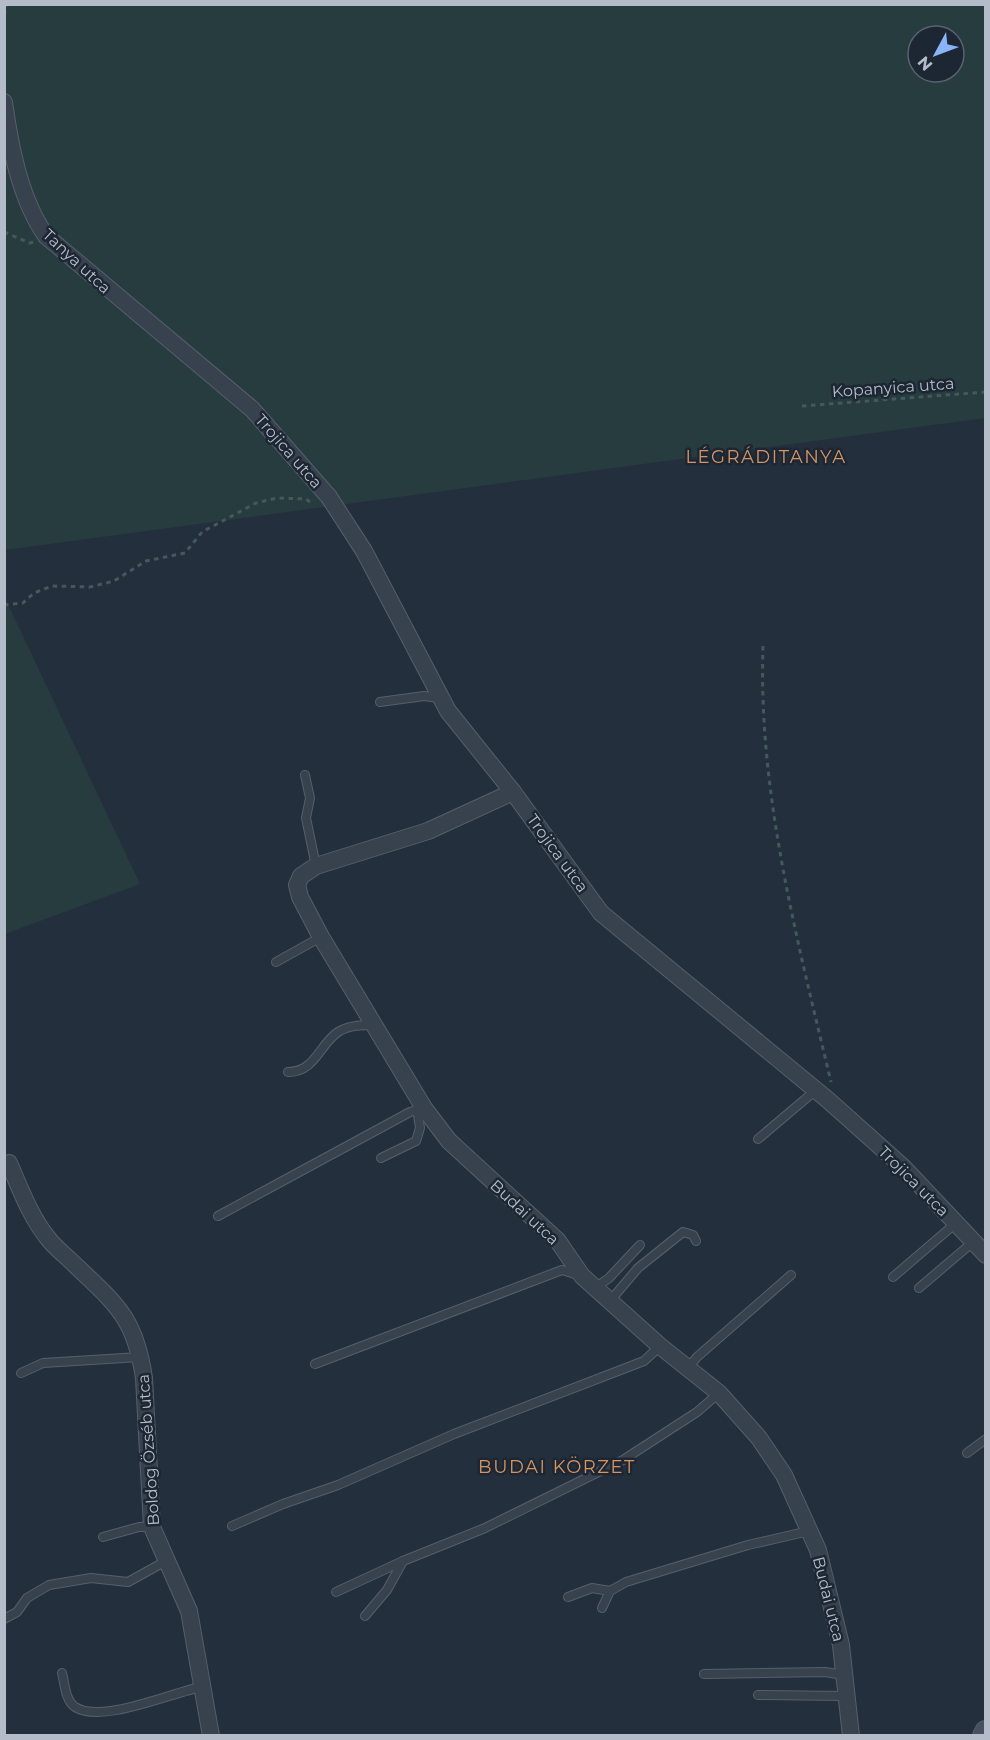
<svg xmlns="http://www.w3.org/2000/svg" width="990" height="1740" viewBox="0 0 990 1740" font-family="Montserrat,sans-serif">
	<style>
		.green { fill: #263c3f; fill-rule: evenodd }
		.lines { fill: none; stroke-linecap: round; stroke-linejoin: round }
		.lane-casing { stroke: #565f6c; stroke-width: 10 }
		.street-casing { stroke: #565f6c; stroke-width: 18 }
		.secondary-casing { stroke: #565f6c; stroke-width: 24 }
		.path { stroke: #44595c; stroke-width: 3; stroke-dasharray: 4.5 4.5; stroke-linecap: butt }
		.lane { stroke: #38414e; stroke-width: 8 }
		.street { stroke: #38414e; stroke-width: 16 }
		.secondary { stroke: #465061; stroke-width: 22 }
		.labels { text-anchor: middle; stroke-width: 5; stroke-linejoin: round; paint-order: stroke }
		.street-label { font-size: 16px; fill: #b4bcc9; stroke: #1d2633 }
		.neighbourhood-label { font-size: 18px; letter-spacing: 1.5px; fill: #d59563; stroke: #1d2633 }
	</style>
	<rect width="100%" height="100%" fill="#242f3e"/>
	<!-- green -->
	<g class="green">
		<path d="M4,5H985V418L5,550ZM918,36H954V72H918Z"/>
		<polygon points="5,598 140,884 5,934 4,934"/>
	</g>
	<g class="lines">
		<!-- lane casing -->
		<g class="lane-casing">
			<g id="lane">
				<polyline points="380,702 424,696 440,698"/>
				<polyline points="305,775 310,798 306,818 316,866"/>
				<polyline points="276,962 321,937"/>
				<path d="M288,1072C315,1072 319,1045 338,1032C349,1025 363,1025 375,1025"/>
				<polyline points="758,1139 816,1090"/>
				<polyline points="381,1158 416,1141 420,1128 417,1109"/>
				<polyline points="218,1216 410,1112 424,1108"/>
				<polyline points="893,1277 956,1223"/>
				<polyline points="595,1288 609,1278 640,1245"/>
				<polyline points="919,1288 973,1242"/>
				<polyline points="610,1301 638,1268 683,1232 693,1235 696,1241"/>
				<polyline points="315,1364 562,1270 578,1275"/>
				<polyline points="688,1368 697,1357 791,1275"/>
				<polyline points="21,1373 43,1363 140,1357"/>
				<polyline points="967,1453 986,1439"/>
				<polyline points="232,1526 283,1504 338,1485 454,1434 644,1361 660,1346"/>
				<polyline points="103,1537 139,1527 152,1527"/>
				<polyline points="336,1592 403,1561"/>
				<polyline points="568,1597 592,1588 610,1591"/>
				<polyline points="602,1608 610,1591 626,1582 748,1545 809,1531"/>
				<polyline points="365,1616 387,1590 403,1561 485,1528 623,1460 697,1412 719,1393"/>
				<polyline points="4,1619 17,1612 27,1598 49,1585 91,1578 128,1582 166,1561"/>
				<path d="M62,1673C65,1684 65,1700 75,1707C101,1724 171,1693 201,1687"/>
				<polyline points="704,1674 825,1672 844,1675"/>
				<polyline points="758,1695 845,1696"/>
			</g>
		</g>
		<!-- street casing -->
		<g class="street-casing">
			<g id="street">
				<path d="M4,102C10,146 20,199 46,236L252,409L329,497L364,551L448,711L513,792L601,913L828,1100L903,1167L986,1255"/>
				<polyline points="513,792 428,831 316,866 301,876 297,885 300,897 321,937 424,1108 449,1141 558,1241 582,1276 660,1346 719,1393 759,1438 784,1475 818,1550 841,1645 851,1736"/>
				<path d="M9,1163C20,1188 30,1216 47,1237C54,1247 65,1255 73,1263C116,1304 135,1317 144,1378L152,1527L189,1611L211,1736"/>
			</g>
		</g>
		<!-- secondary casing -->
		<g class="secondary-casing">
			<polyline id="secondary" points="984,1736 986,1732"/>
		</g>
		<!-- path -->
		<g class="path">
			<polyline points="4,15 7,4"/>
			<polyline points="4,232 30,243 33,242"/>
			<polyline points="802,406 986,392"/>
			<polyline points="4,605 23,603 34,593 52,586 90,587 114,581 146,561 185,553 202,532 256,503 277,498 306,499 310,502"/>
			<path d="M763,646C758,793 797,939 831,1082"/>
		</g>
		<!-- lane -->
		<use href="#lane" class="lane"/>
		<!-- street -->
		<use href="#street" class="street"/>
		<!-- secondary -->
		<use href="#secondary" class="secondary"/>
	</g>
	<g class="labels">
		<!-- street labels -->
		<g class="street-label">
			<text transform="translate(77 261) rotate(43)" y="6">Tanya utca</text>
			<text transform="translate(893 387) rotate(-4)" y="6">Kopanyica utca</text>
			<text transform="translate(289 451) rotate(49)" y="6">Trojica utca</text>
			<text transform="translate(558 853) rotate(54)" y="6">Trojica utca</text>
			<text transform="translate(914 1181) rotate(45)" y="6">Trojica utca</text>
			<text transform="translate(525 1212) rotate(43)" y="6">Budai utca</text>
			<text transform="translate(148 1450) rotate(-94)" y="6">Boldog Özséb utca</text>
			<text transform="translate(829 1599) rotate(76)" y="6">Budai utca</text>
		</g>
		<!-- neighbourhood labels -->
		<g class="neighbourhood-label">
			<text x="766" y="463">LÉGRÁDITANYA</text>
			<text x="557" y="1473">BUDAI KÖRZET</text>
		</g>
	</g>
	<!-- border -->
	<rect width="990" height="1740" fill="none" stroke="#b4bcc9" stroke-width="12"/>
	<!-- north arrow -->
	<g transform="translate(936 54) rotate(229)"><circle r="28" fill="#1d2633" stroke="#59626f" stroke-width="1.5"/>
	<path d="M0-4.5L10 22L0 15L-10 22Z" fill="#8ab4f8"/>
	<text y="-9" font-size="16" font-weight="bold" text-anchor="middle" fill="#b4bcc9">N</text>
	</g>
</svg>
